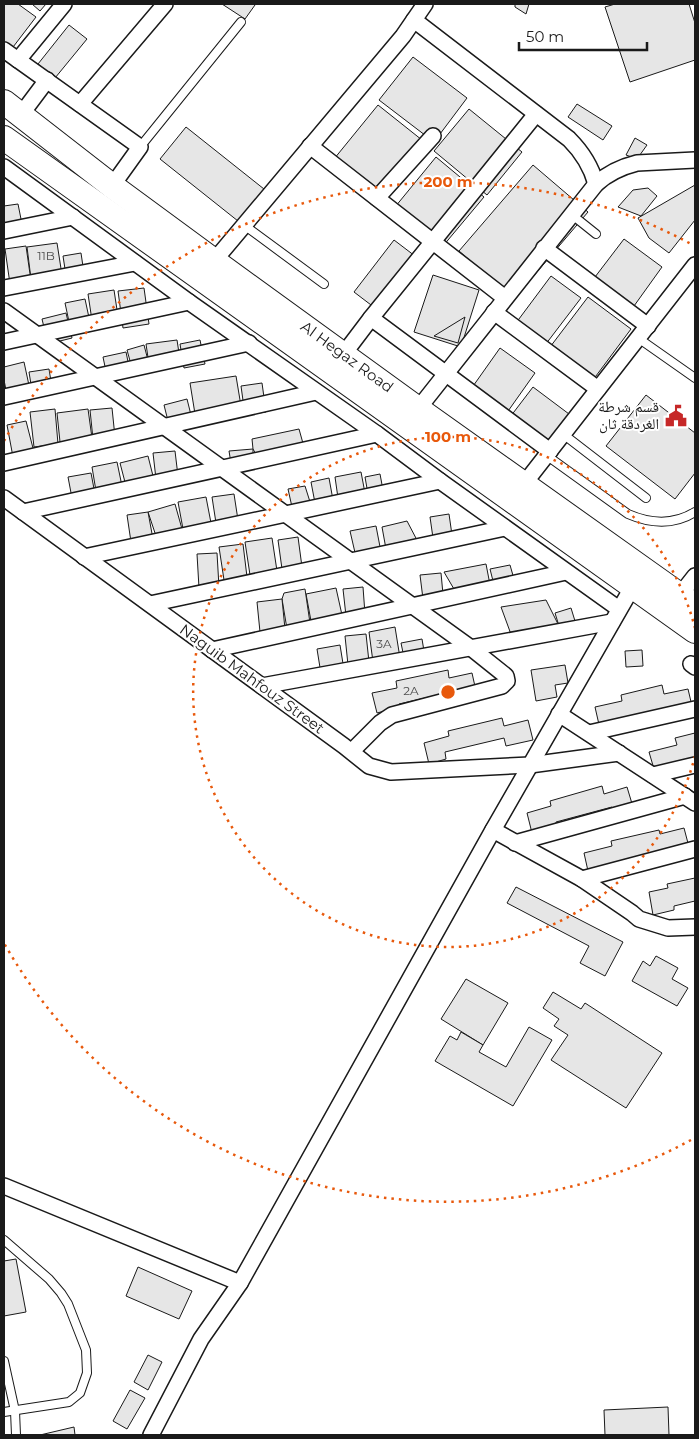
<svg xmlns="http://www.w3.org/2000/svg" width="699" height="1439" viewBox="0 0 699 1439" font-family="Montserrat,'Noto Naskh Arabic',sans-serif">
	<style>
		.building { fill: #e6e6e6; stroke: #1a1a1a }
		.lines { fill: none; stroke-linecap: round; stroke-linejoin: round }
		.lane-casing { stroke: #1a1a1a; stroke-width: 10 }
		.street-casing { stroke: #1a1a1a; stroke-width: 18 }
		.primary-casing { stroke: #1a1a1a; stroke-width: 26 }
		.lane { stroke: #fff; stroke-width: 8 }
		.street { stroke: #fff; stroke-width: 15 }
		.primary { stroke: #fff; stroke-width: 24 }
		.ring { fill: none; stroke: #e8590c; stroke-width: 2.5; stroke-dasharray: 2.5 5 }
		.labels { text-anchor: middle; stroke-width: 4; stroke-linejoin: round; paint-order: stroke }
		.number-label { font-size: 12px; fill: #4d4d4d }
		.street-label { font-size: 15px; fill: #1a1a1a; stroke: #fff }
		.poi-label { font-size: 15px; fill: #1a1a1a; stroke: #fff; text-anchor: end }
		.centre { fill: #e8590c; stroke: #fff; stroke-width: 2.5 }
		.ring-label { font-size: 15px; text-anchor: middle; font-weight: bold; fill: #e8590c; stroke: #fff; stroke-width: 4; stroke-linejoin: round; paint-order: stroke }
	</style>
	<rect width="100%" height="100%" fill="#fff"/>
	<!-- building -->
	<g class="building">
		<polygon points="4,4 18,4 36,17 10,51 4,46"/>
		<polygon points="32,4 46,4 40,11"/>
		<polygon points="222,4 254,4 255,5 245,19"/>
		<polygon points="515,4 529,4 526,14 515,7"/>
		<polygon points="615,4 689,4 695,23 695,60 630,82 605,7"/>
		<polygon points="69,25 87,39 55,78 38,64"/>
		<polygon points="413,57 467,98 434,142 379,100"/>
		<polygon points="577,104 612,126 603,140 568,117"/>
		<polygon points="378,105 422,140 378,194 334,159"/>
		<polygon points="469,109 522,152 487,195 434,151"/>
		<polygon points="186,127 269,193 243,225 160,159"/>
		<polygon points="635,138 647,145 637,159 626,155"/>
		<polygon points="436,157 484,197 443,246 395,207"/>
		<polygon points="533,165 588,212 514,299 459,251"/>
		<polygon points="695,185 695,220 669,253 649,238 638,218"/>
		<polygon points="648,188 657,196 641,216 618,207 633,190"/>
		<polygon points="18,204 24,234 4,238 4,206"/>
		<polygon points="624,239 662,267 634,306 595,277"/>
		<polygon points="394,240 415,256 375,308 354,292"/>
		<polygon points="57,243 62,275 31,279 27,247"/>
		<polygon points="26,246 31,281 10,284 5,249"/>
		<polygon points="81,253 85,280 67,282 63,256"/>
		<polygon points="433,275 479,290 461,347 414,332"/>
		<polygon points="551,276 581,298 539,353 510,331"/>
		<polygon points="144,288 149,324 123,328 118,291"/>
		<polygon points="114,290 119,323 93,327 88,294"/>
		<polygon points="588,297 631,329 587,388 544,355"/>
		<polygon points="85,299 91,327 71,331 65,303"/>
		<polygon points="66,313 72,338 48,344 42,319"/>
		<polygon points="465,317 458,343 434,336"/>
		<polygon points="177,340 181,366 150,371 146,344"/>
		<polygon points="200,340 205,364 184,368 180,344"/>
		<polygon points="144,345 149,364 132,368 127,350"/>
		<polygon points="500,348 535,373 506,414 471,389"/>
		<polygon points="126,352 131,376 108,381 103,357"/>
		<polygon points="24,362 30,390 7,395 4,380 4,367"/>
		<polygon points="49,369 53,394 33,397 29,372"/>
		<polygon points="236,376 241,406 195,414 190,383"/>
		<polygon points="262,383 266,412 245,415 241,386"/>
		<polygon points="533,387 569,414 540,452 504,425"/>
		<polygon points="646,395 695,433 695,473 675,499 606,446"/>
		<polygon points="187,399 193,423 170,429 164,405"/>
		<polygon points="112,408 115,437 93,439 90,410"/>
		<polygon points="55,409 58,444 34,447 30,412"/>
		<polygon points="88,409 92,438 60,442 57,413"/>
		<polygon points="26,421 34,452 13,457 7,425"/>
		<polygon points="299,429 304,447 258,458 253,449 252,439"/>
		<polygon points="253,449 253,459 231,463 229,451"/>
		<polygon points="175,451 178,476 156,479 153,453"/>
		<polygon points="148,456 154,480 126,486 120,463"/>
		<polygon points="117,462 122,486 96,491 92,467"/>
		<polygon points="361,472 365,493 338,498 335,477"/>
		<polygon points="91,473 95,494 72,498 68,477"/>
		<polygon points="380,474 383,490 368,494 365,477"/>
		<polygon points="329,478 333,500 315,503 311,482"/>
		<polygon points="305,486 311,505 292,507 288,489"/>
		<polygon points="234,494 238,520 216,523 212,497"/>
		<polygon points="206,497 211,523 183,529 178,502"/>
		<polygon points="175,504 182,529 156,536 148,512"/>
		<polygon points="148,512 153,539 131,542 127,515"/>
		<polygon points="449,514 452,535 433,538 430,517"/>
		<polygon points="407,521 418,542 386,549 382,527"/>
		<polygon points="376,526 381,552 356,557 350,531"/>
		<polygon points="298,537 302,567 282,569 278,540"/>
		<polygon points="272,538 277,571 250,575 245,542"/>
		<polygon points="243,544 247,577 224,580 219,547"/>
		<polygon points="217,553 219,587 199,588 197,554"/>
		<polygon points="486,564 492,595 461,601 444,572"/>
		<polygon points="510,565 514,579 494,585 490,569"/>
		<polygon points="441,573 444,605 424,607 420,575"/>
		<polygon points="363,587 365,614 346,616 343,589"/>
		<polygon points="336,588 342,615 311,621 306,594"/>
		<polygon points="305,589 310,623 287,629 282,599 284,593"/>
		<polygon points="282,599 285,629 260,632 257,602"/>
		<polygon points="546,600 559,626 512,637 501,607"/>
		<polygon points="571,608 575,621 559,626 555,613"/>
		<polygon points="395,627 400,658 373,662 369,632"/>
		<polygon points="366,634 369,662 348,665 345,636"/>
		<polygon points="422,639 426,663 406,667 401,643"/>
		<polygon points="340,645 345,676 322,680 317,649"/>
		<polygon points="642,650 643,666 626,667 625,651"/>
		<polygon points="565,665 568,683 555,685 557,697 536,701 531,670"/>
		<polygon points="448,670 449,678 472,673 476,691 455,691 399,704 400,707 377,713 372,693 397,688 396,681"/>
		<polygon points="662,685 664,694 688,689 692,706 600,729 595,707 622,701 621,695"/>
		<polygon points="502,718 504,726 528,720 533,740 506,746 504,738 445,752 446,759 429,764 424,743 449,736 448,731"/>
		<polygon points="695,733 695,758 654,769 649,752 677,745 675,738"/>
		<polygon points="602,786 604,794 627,787 633,807 613,813 612,807 556,822 556,827 532,833 527,813 551,806 550,801"/>
		<polygon points="684,828 689,847 588,871 584,853 612,846 611,841 659,830 660,834"/>
		<polygon points="695,878 695,901 674,906 674,910 653,915 649,892 668,888 667,884"/>
		<polygon points="516,887 623,942 605,976 580,963 589,946 507,903"/>
		<polygon points="656,956 678,968 672,979 688,988 677,1006 632,981 643,961 650,966"/>
		<polygon points="466,979 508,1003 483,1045 441,1019"/>
		<polygon points="553,992 581,1009 585,1003 662,1053 626,1108 551,1060 568,1035 554,1026 559,1019 543,1008"/>
		<polygon points="529,1027 552,1040 513,1106 435,1061 450,1036 457,1040 461,1032 483,1045 479,1052 506,1067"/>
		<polygon points="16,1259 26,1312 4,1316 4,1261"/>
		<polygon points="138,1267 192,1291 179,1319 126,1296"/>
		<polygon points="148,1355 162,1362 148,1390 134,1382"/>
		<polygon points="130,1390 145,1398 127,1429 113,1421"/>
		<polygon points="668,1407 669,1435 605,1435 604,1410"/>
		<polygon points="74,1427 75,1435 40,1435"/>
	</g>
	<g class="lines">
		<!-- lane casing -->
		<g class="lane-casing">
			<g id="lane">
				<polyline points="140,147 241,22"/>
				<polyline points="571,214 596,234"/>
				<polyline points="244,225 324,284"/>
				<polyline points="638,338 695,378"/>
				<polyline points="563,434 646,498"/>
				<path d="M546,455L628,514C651,524 674,525 695,512"/>
				<polyline points="4,1240 49,1279 61,1293 68,1304 86,1350 87,1373 80,1393 69,1402 4,1412"/>
				<polyline points="4,1361 15,1411 16,1435"/>
			</g>
		</g>
		<!-- street casing -->
		<g class="street-casing">
			<g id="street">
				<path d="M414,20L569,139C582,152 591,166 596,184"/>
				<polyline points="4,50 140,147 112,186"/>
				<polyline points="18,60 64,4"/>
				<polyline points="80,104 165,4"/>
				<polyline points="20,116 47,80"/>
				<polyline points="310,146 505,298"/>
				<polyline points="4,167 189,302 377,434 440,481 619,609"/>
				<polyline points="377,198 433,136"/>
				<polyline points="4,231 73,217"/>
				<polyline points="544,248 648,326"/>
				<polyline points="214,261 403,36 425,4"/>
				<polyline points="4,288 135,263"/>
				<polyline points="4,311 471,648 506,676 507,681 502,686 392,715 380,723 352,751"/>
				<polyline points="494,312 598,389"/>
				<polyline points="371,318 550,451"/>
				<polyline points="4,342 189,302"/>
				<polyline points="343,355 371,318 536,114"/>
				<polyline points="4,397 249,343"/>
				<path d="M418,409L596,184C608,173 621,167 637,163L695,160"/>
				<polyline points="4,463 316,392"/>
				<polyline points="524,484 695,265"/>
				<polyline points="4,498 344,746 369,766 391,772 530,765 619,753"/>
				<polyline points="23,512 377,434"/>
				<polyline points="84,557 440,481"/>
				<polyline points="680,595 695,576"/>
				<polyline points="150,604 505,528"/>
				<polyline points="212,650 566,572"/>
				<polyline points="691,664 695,667"/>
				<polyline points="262,686 612,622"/>
				<polyline points="559,714 695,803"/>
				<polyline points="589,733 695,709"/>
				<polyline points="653,775 695,765"/>
				<polyline points="493,830 582,879 632,913 639,919 668,928 695,927"/>
				<polyline points="515,843 685,796"/>
				<polyline points="582,879 695,849"/>
				<polyline points="4,1186 240,1283"/>
				<polyline points="151,1435 201,1339 240,1283 493,830 633,586"/>
			</g>
		</g>
		<!-- primary casing -->
		<g class="primary-casing">
			<g id="primary">
				<polyline points="4,102 112,186 214,261 418,409 695,606"/>
				<polyline points="4,138 695,631"/>
			</g>
		</g>
		<!-- lane -->
		<use href="#lane" class="lane"/>
		<!-- street -->
		<use href="#street" class="street"/>
		<!-- primary -->
		<use href="#primary" class="primary"/>
	</g>
	<!-- distance rings -->
	<g class="ring">
		<path d="M695 756A255 255 0 1 1 695 628"/>
		<path d="M691 1140A510 510 0 0 1 4 943M4 441A510 510 0 0 1 691 244"/>
	</g>
	<!-- icons -->
	<defs>
		<g id="civic-bare" transform="scale(1.725)"><path d="M-.6-6.5H3V-4.5H.6V-3L4-1V1h2V6H-6V1h2V-1L-.6-3ZM-1.2 2.5V6h2.4V2.5Z" fill="#c62828" stroke="#fff" stroke-width="2.5" paint-order="stroke"/></g>
	</defs>
	<g fill-rule="evenodd">
		<use href="#civic-bare" x="676" y="416"/>
	</g>
	<g class="labels">
		<!-- number labels -->
		<g class="number-label">
			<text x="46" y="260">11B</text>
			<text x="384" y="648">3A</text>
			<text x="411" y="695">2A</text>
		</g>
		<!-- street labels -->
		<g class="street-label">
			<text transform="translate(347 357) rotate(36)" y="5">Al Hegaz Road</text>
			<text transform="translate(252 679) rotate(36)" y="5">Naguib Mahfouz Street</text>
		</g>
		<!-- poi labels -->
		<g class="poi-label">
			<text x="659" y="412">قسم شرطة<tspan x="659" dy="17">الغردقة ثان</tspan></text>
		</g>
	</g>
	<circle cx="448" cy="692" r="8" class="centre"/>
	<g class="ring-label">
		<text x="448" y="187">200 m</text>
		<text x="448" y="442">100 m</text>
	</g>
	<!-- border -->
	<rect width="699" height="1439" fill="none" stroke="#1a1a1a" stroke-width="10"/>
	<!-- scale -->
	<path d="M519 42v8h128v-8" fill="none" stroke="#1a1a1a" stroke-width="2.5"/>
	<text x="526" y="42" font-size="15" fill="#1a1a1a" stroke="#ffffff" stroke-width="4" paint-order="stroke">50 m</text>
</svg>
